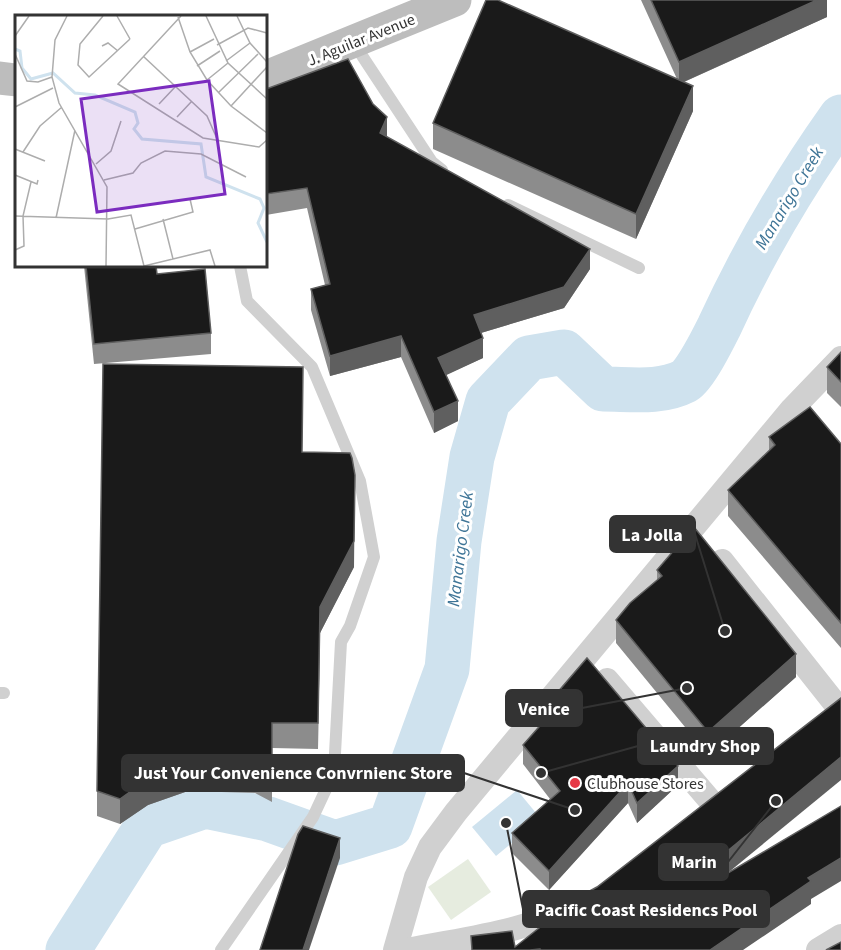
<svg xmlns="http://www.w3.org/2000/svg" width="841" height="950" viewBox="0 0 841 950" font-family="'Source Sans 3',sans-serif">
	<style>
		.green { fill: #e6ecdf }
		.water { fill: #cfe2ee }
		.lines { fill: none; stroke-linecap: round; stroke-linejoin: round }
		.river { stroke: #cfe2ee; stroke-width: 45 }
		.lane { stroke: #d0d0d0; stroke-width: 12 }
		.street { stroke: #d0d0d0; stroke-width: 24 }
		.secondary { stroke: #bdbdbd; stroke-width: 33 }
		.wall { fill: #8c8c8c }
		.shaded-wall { fill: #5f5f5f }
		.building { fill: #1a1a1a; stroke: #5f5f5f; stroke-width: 1.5 }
		.poi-dot { fill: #e63946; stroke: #fff; stroke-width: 2 }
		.labels { text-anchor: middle; stroke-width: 6; stroke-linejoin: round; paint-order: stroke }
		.street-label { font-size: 16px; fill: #333; stroke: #fff }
		.poi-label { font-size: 16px; fill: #333; stroke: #fff; text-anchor: start }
		.water-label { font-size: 18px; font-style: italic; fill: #3f7597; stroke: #fff }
		.inset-river { fill: none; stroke: #cfe2ee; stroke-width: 3 }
		.inset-road { fill: none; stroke: #adadad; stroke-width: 1.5 }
		.view { fill: #7b2cbf; fill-opacity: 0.15; stroke: #7b2cbf; stroke-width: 3 }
		.inset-edge { fill: none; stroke: #333; stroke-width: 3 }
		.leader { fill: none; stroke: #333; stroke-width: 2 }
		.callout-dot { fill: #333; stroke: #fff; stroke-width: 2 }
		.callout { fill: #333; stroke: #333; stroke-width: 2 }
		.callout-label { font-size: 18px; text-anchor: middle; font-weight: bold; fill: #fff }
	</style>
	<rect width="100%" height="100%" fill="#fff"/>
	<!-- green -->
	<polygon class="green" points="468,859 491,892 451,920 428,887"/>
	<!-- water -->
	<polygon class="water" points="517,790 541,819 496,856 472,827"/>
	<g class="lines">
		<!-- river -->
		<path class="river" d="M68,950L147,826L205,806L268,819L335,843L390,826L447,669L459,541L472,457L488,401L529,358L564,352L603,389C630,389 660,394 685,381C695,375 713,339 719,327C753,253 794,183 841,117"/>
		<!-- lane -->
		<g class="lane">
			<polyline points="353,42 432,162 442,170"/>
			<polyline points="508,205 639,268"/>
			<polyline points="0,693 4,693"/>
			<polyline points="221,950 313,817 334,772 341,642 350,626 374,557 360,481 312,367 247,301 240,266"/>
		</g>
		<!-- street -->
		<g class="street">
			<polyline points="722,561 837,706"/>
			<polyline points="607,680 713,804"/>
			<polyline points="395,950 416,877 430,847 456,812 792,409 841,358"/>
			<path d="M408,950C466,938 528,932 580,903"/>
			<polyline points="818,950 841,936"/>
		</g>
		<!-- secondary -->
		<g class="secondary">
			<polyline points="266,77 455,0"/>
			<polyline points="0,78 16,80"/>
		</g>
	</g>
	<!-- wall -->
	<g class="wall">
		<polygon points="641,0 827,0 827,17 684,82 693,111 636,239 433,149 433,123 677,79"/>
		<polygon points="266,89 387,137 590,269 564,308 481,333 483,358 445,375 458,421 434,433 401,357 330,376 311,310 311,289 325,285 307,208 266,215"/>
		<polygon points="84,266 143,266 157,274 211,333 211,354 94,364"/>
		<polygon points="841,352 841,407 827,393 827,367"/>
		<polygon points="303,392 302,452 354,567 320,633 318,749 272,748 272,802 255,793 188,791 148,805 120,824 97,816 97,791"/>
		<polygon points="769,437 841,444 841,648 728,516 728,490 769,452"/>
		<polygon points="657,570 796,677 708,755 616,643 616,620 657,580"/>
		<polygon points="587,658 678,785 637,823 628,803 549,890 512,853 512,833 550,799 523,764 523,745 551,713 551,700"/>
	</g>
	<!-- shaded-wall -->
	<g class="shaded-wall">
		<polygon points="817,0 827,0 827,17 679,84 679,62"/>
		<polygon points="693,86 693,111 636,239 636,214"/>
		<polygon points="387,117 387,138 380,133"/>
		<polygon points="590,249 590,269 564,308 474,335 474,315"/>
		<polygon points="401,336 401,357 330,376 330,356"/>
		<polygon points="483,338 483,358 438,379 438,358"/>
		<polygon points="458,401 458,421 434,433 434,412"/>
		<polygon points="355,475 354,567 320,633 318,749 320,607"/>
		<polygon points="796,654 796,677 708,755 708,732"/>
		<polygon points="841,757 841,780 718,881 718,859"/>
		<polygon points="188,766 188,791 148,805 120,824 120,799 148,779"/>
		<polygon points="678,766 678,785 637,823 637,803"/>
		<polygon points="628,783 628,803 549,890 549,871"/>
		<polygon points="340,838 340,858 309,950 303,950"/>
		<polygon points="841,858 841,881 811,899 811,904 743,950 710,950 808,878"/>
	</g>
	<!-- building -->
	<g class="building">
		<polygon points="486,0 498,0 693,86 636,214 433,123"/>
		<polygon points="651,0 817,0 679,62"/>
		<polygon points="348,59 373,104 387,117 380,133 590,249 564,287 474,315 483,338 438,358 458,401 434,412 401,336 330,356 311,289 330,284 307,188 266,194 266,89"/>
		<polygon points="86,266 156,266 157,274 205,269 211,333 94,344"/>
		<polygon points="841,352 841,382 827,367"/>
		<polygon points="103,364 303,367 302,452 350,453 352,458 355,475 354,541 320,607 318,723 272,723 272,776 255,767 188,766 148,779 120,799 97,791"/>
		<polygon points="810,407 841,444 841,623 728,490 775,445 769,437"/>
		<polygon points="694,527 796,654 708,732 616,620 630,603 662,576 657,570"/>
		<polygon points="587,658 678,766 637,803 628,783 549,871 512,833 560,791 523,745 560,703 551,700"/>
		<polygon points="841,698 841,757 718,859 728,873 841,806 841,858 808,878 811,881 710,950 541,950 540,949 530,950 472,950 471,936 512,931 515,947 577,898 597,887"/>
		<polygon points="303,826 340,838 303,950 260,950 298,834"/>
		<polygon points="841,942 841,950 826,950"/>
	</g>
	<!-- markers -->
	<circle class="poi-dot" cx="575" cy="783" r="6"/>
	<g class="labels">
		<!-- street labels -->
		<g class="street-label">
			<text transform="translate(361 39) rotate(-22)" y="6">J. Aguilar Avenue</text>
		</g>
		<!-- poi labels -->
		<g class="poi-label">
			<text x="587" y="789">Clubhouse Stores</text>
		</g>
		<!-- water labels -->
		<g class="water-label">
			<text transform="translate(789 198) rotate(-59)" y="6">Manarigo Creek</text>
			<text transform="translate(460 549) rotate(-83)" y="6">Manarigo Creek</text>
		</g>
	</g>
	<!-- overview -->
	<g transform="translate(15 15)">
		<rect width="252" height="252" fill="#fff"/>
		<path class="inset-river" d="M0,34L5,36L7,53L16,64L38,58L60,78L80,80L120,97L123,108L119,114L127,124L186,129L191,162L245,184L249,193L243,208L252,227"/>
		<path class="inset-road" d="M52,1L40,25L37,62L44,88L92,172L91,251M88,1L65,29L63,50L74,62L115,24M102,1L115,24M166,1L103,69L188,123L244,132L252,125M191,1L213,48L252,84M222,1L235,28L252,47M163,2L175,37L192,65L216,91L252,118M0,21L14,1M202,30L233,13L252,18M87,31L93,28L103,36M175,37L199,24M0,39L12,66L23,67L37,62M128,41L192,101L203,126M211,46L235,28M182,51L205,36M192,65L213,48M203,78L243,39M144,89L161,71M216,91L252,52M0,92L38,73M162,102L177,86M0,134L30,146M8,137L25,111L47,92M81,149L96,136L106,106M0,160L22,169L23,165M89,165L118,158L126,148L150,136L186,139L231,162M0,201L93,204L116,200L129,251M41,203L60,115M148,204L158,244M120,214L178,197L175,184M0,235L9,231L8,201L16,167M129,251L195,235L200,251"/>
		<path class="view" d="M194,66L210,179L82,197L66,84Z"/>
		<rect width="252" height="252" class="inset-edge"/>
	</g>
	<!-- callouts -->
	<path class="leader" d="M725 631L695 534M687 688L582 708M541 773L638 746M575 810L464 773M776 801L728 862M506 823L523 909"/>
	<g class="callout-dot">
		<circle cx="725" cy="631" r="6"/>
		<circle cx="687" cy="688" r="6"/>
		<circle cx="541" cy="773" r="6"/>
		<circle cx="575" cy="810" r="6"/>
		<circle cx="776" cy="801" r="6"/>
		<circle cx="506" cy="823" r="6"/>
	</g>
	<g class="callout">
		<rect x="610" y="516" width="85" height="36" rx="6"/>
		<rect x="506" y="690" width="76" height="36" rx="6"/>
		<rect x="638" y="728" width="135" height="36" rx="6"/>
		<rect x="122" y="755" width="342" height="36" rx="6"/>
		<rect x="659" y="844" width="69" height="36" rx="6"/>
		<rect x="523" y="891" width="246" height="36" rx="6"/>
	</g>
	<g class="callout-label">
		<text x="652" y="541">La Jolla</text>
		<text x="544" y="715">Venice</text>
		<text x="705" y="752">Laundry Shop</text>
		<text x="293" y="779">Just Your Convenience Convrnienc Store</text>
		<text x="694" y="868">Marin</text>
		<text x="646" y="916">Pacific Coast Residencs Pool</text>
	</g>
</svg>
